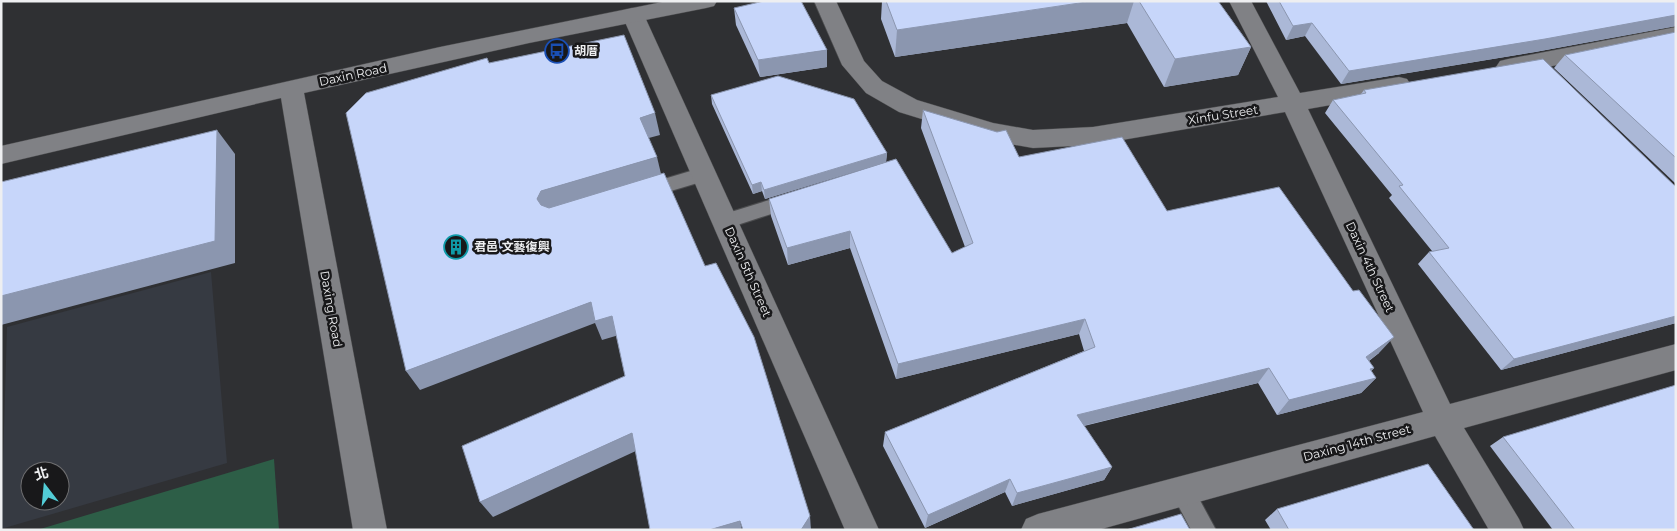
<svg xmlns="http://www.w3.org/2000/svg" width="1677" height="531" viewBox="0 0 1677 531" font-family="Montserrat,'Noto Sans TC',sans-serif">
	<style>
		.built { fill: #363a42; fill-rule: evenodd }
		.green { fill: #2d5e47 }
		.lines { fill: none; stroke-linecap: round; stroke-linejoin: round }
		.lane-casing { stroke: #4b4c4e; stroke-width: 2 }
		.street-casing { stroke: #4b4c4e; stroke-width: 1 }
		.secondary-casing { stroke: #4b4c4e; stroke-width: 1 }
		.lane { fill: #808185; fill-rule: evenodd }
		.street { fill: #808185; fill-rule: evenodd }
		.secondary { fill: #808185; fill-rule: evenodd }
		.wall { fill: #abb8d7 }
		.shaded-wall { fill: #8b96af }
		.building { fill: #c7d6fa; stroke: #8b96af }
		.labels { text-anchor: middle; stroke-width: 5; stroke-linejoin: round; paint-order: stroke }
		.poi-label { font-size: 12px; font-weight: bold; fill: #eeeff1; stroke: #18181a; text-anchor: start }
		.street-label { font-size: 12px; fill: #eeeff1; stroke: #18181a }
	</style>
	<rect width="100%" height="100%" fill="#2f3033"/>
	<!-- built -->
	<path class="built" d="M211,272L227,463L1,529L7,327ZM30,471H60V501H30Z"/>
	<!-- green -->
	<polygon class="green" points="274,459 279,530 37,530"/>
	<g class="lines">
		<!-- lane casing -->
		<g class="lane-casing">
			<g id="lane">
				<polygon points="704,167 711,169 713,174 711,179 644,199 637,197 635,192 637,187"/>
				<polygon points="795,192 802,194 804,199 802,204 725,229 718,226 715,221 718,216"/>
				<polygon points="1182,479 1190,482 1216,530 1191,530 1170,490 1174,482"/>
			</g>
		</g>
		<!-- street casing -->
		<g class="street-casing">
			<g id="street">
				<polygon points="814,1 836,1 864,61 882,81 917,100 993,123 1033,130 1093,127 1278,97 1229,1 1251,1 1300,93 1399,77 1407,79 1411,85 1407,91 1399,93 1308,109 1450,404 1676,344 1676,370 1464,428 1519,519 1524,530 1489,530 1435,436 1098,530 1021,530 1026,519 1038,514 1423,412 1285,112 1093,145 1033,148 993,141 899,112 866,93 842,65"/>
				<polygon points="633,8 641,10 644,15 879,530 845,530 622,15 625,10"/>
				<polygon points="1676,27 1676,41 1508,75 1500,73 1496,67 1500,61 1508,59"/>
			</g>
		</g>
		<!-- secondary casing -->
		<g class="secondary-casing">
			<polygon id="secondary" points="667,1 717,1 714,6 706,8 529,43 304,93 387,530 353,530 281,98 1,164 1,146 440,47"/>
		</g>
		<!-- lane -->
		<use href="#lane" class="lane"/>
		<!-- street -->
		<use href="#street" class="street"/>
		<!-- secondary -->
		<use href="#secondary" class="secondary"/>
	</g>
	<!-- wall -->
	<g class="wall">
		<polygon points="882,1 1218,1 1251,47 1238,75 1164,87 1127,23 895,57 881,19"/>
		<polygon points="1266,1 1676,1 1676,26 1535,52 1341,84 1305,36 1286,40"/>
		<polygon points="734,8 827,67 760,77 736,25"/>
		<polygon points="1676,32 1676,184 1554,68 1565,55"/>
		<polygon points="1364,90 1676,187 1676,323 1501,370 1418,264 1429,252 1432,251 1389,198 1392,195 1325,113 1333,100 1361,94"/>
		<polygon points="711,95 887,153 886,162 765,199 762,191 753,194 712,104"/>
		<polygon points="923,110 1019,157 1167,211 1379,353 1369,361 1374,368 1371,371 1376,378 1361,393 1277,415 1258,383 1084,426 1112,467 1104,480 1012,506 1005,492 925,528 883,446 885,432 1084,351 1079,334 896,379 850,248 788,265 771,216 769,199 952,253 965,247 921,128"/>
		<polygon points="1503,437 1676,530 1553,530 1490,446"/>
		<polygon points="1277,509 1474,530 1271,530 1265,520"/>
	</g>
	<!-- shaded-wall -->
	<g class="shaded-wall">
		<polygon points="1093,1 1134,1 1127,23 895,57 897,30"/>
		<polygon points="1676,15 1676,26 1535,52 1341,84 1349,71"/>
		<polygon points="1312,23 1305,36 1286,40 1293,26"/>
		<polygon points="1251,47 1238,75 1164,87 1175,59"/>
		<polygon points="827,50 827,67 760,77 758,60"/>
		<polygon points="655,113 660,135 645,139 640,118"/>
		<polygon points="217,130 235,154 235,263 1,325 1,296"/>
		<polygon points="887,153 886,162 765,199 764,190"/>
		<polygon points="657,157 662,178 545,220 537,199 541,191"/>
		<polygon points="761,182 762,191 753,194 752,185"/>
		<polygon points="850,231 850,248 788,265 787,248"/>
		<polygon points="591,302 612,316 619,335 602,340 595,323 420,390 406,371"/>
		<polygon points="1676,316 1676,323 1501,370 1514,359"/>
		<polygon points="1085,319 1079,334 896,379 898,364"/>
		<polygon points="1394,337 1379,353 1352,373 1366,357"/>
		<polygon points="1269,368 1258,383 1070,429 1077,415"/>
		<polygon points="1374,368 1361,382 1376,378 1361,393 1277,415 1289,400"/>
		<polygon points="632,433 638,450 493,517 480,502"/>
		<polygon points="1112,467 1104,480 1012,506 1017,493"/>
		<polygon points="1010,479 1005,492 925,528 928,515"/>
		<polygon points="810,516 811,530 801,530"/>
		<polygon points="740,521 742,530 709,530"/>
	</g>
	<!-- building -->
	<g class="building">
		<polygon points="764,1 801,1 827,50 758,60 734,8"/>
		<polygon points="886,1 1093,1 897,30"/>
		<polygon points="1139,1 1218,1 1251,47 1175,59"/>
		<polygon points="1279,1 1676,1 1676,15 1545,39 1349,71 1312,23 1293,26"/>
		<polygon points="1676,32 1676,158 1565,55"/>
		<polygon points="624,35 655,113 640,118 657,157 541,191 537,199 541,205 549,208 664,173 705,266 716,263 754,337 810,516 801,530 743,530 740,521 709,530 650,530 632,433 480,502 462,446 625,376 612,316 595,321 591,302 406,371 346,113 366,93 487,58 489,63"/>
		<polygon points="1543,59 1676,187 1676,316 1514,359 1429,252 1449,248 1399,186 1403,185 1333,100 1366,93 1364,90"/>
		<polygon points="778,76 854,99 887,153 764,190 761,182 752,185 711,95"/>
		<polygon points="923,110 997,132 1006,130 1019,157 1122,137 1167,211 1279,187 1353,291 1359,290 1394,337 1366,357 1374,368 1370,369 1376,378 1289,400 1269,368 1077,415 1112,467 1017,493 1010,479 928,515 885,432 1095,347 1085,319 898,364 850,231 787,248 769,199 896,159 952,253 973,243"/>
		<polygon points="217,130 215,241 1,296 1,182"/>
		<polygon points="1676,385 1676,530 1575,530 1503,437"/>
		<polygon points="1428,464 1474,530 1289,530 1277,509"/>
		<polygon points="1181,514 1190,530 1126,530"/>
	</g>
	<!-- icons -->
	<defs>
		<g id="bus-ring" transform="scale(1.25)"><circle r="9.5" fill="#18181a" stroke="#1a4fb4" stroke-width="1.5"/><path d="M-5-6H5V4H4V6H2V4H-2V6H-4V4H-5ZM-3.5-4V0h7V-4ZM-3.5 1.2v1.5H-2V1.2ZM2 1.2v1.5H3.5V1.2Z" fill="#1a4fb4"/></g>
		<g id="building-ring" transform="scale(1.25)"><circle r="9.5" fill="#18181a" stroke="#0f9aa8" stroke-width="1.5"/><path d="M-4-6H4V6H1V3H-1V6H-4ZM-2.5-4.3h1.7v1.8h-1.7ZM.8-4.3h1.7v1.8H.8ZM-2.5-1h1.7V.8h-1.7ZM.8-1h1.7V.8H.8Z" fill="#0f9aa8"/></g>
	</defs>
	<g fill-rule="evenodd">
		<use href="#bus-ring" x="557" y="51"/>
		<use href="#building-ring" x="456" y="247"/>
	</g>
	<g class="labels">
		<!-- poi labels -->
		<g class="poi-label">
			<text x="574" y="55">胡厝</text>
			<text x="474" y="251">君邑 文藝復興</text>
		</g>
		<!-- street labels -->
		<g class="street-label">
			<text transform="translate(353 75) rotate(-12)" y="4">Daxin Road</text>
			<text transform="translate(1223 115) rotate(-9)" y="4">Xinfu Street</text>
			<text transform="translate(1370 267) rotate(65)" y="4">Daxin 4th Street</text>
			<text transform="translate(748 272) rotate(66)" y="4">Daxin 5th Street</text>
			<text transform="translate(331 309) rotate(80)" y="4">Daxing Road</text>
			<text transform="translate(1357 443) rotate(-15)" y="4">Daxing 14th Street</text>
		</g>
	</g>
	<!-- border -->
	<rect width="1677" height="531" fill="none" stroke="#eeeff1" stroke-width="5"/>
	<!-- north arrow -->
	<g transform="translate(45 486) rotate(344)"><circle r="24" fill="#18181a" stroke="#6e6e70"/>
	<path d="M0-4L9 19L0 12L-9 19Z" fill="#52ccd6"/>
	<text y="-8" font-size="14" font-weight="bold" text-anchor="middle" fill="#eeeff1">北</text>
	</g>
</svg>
